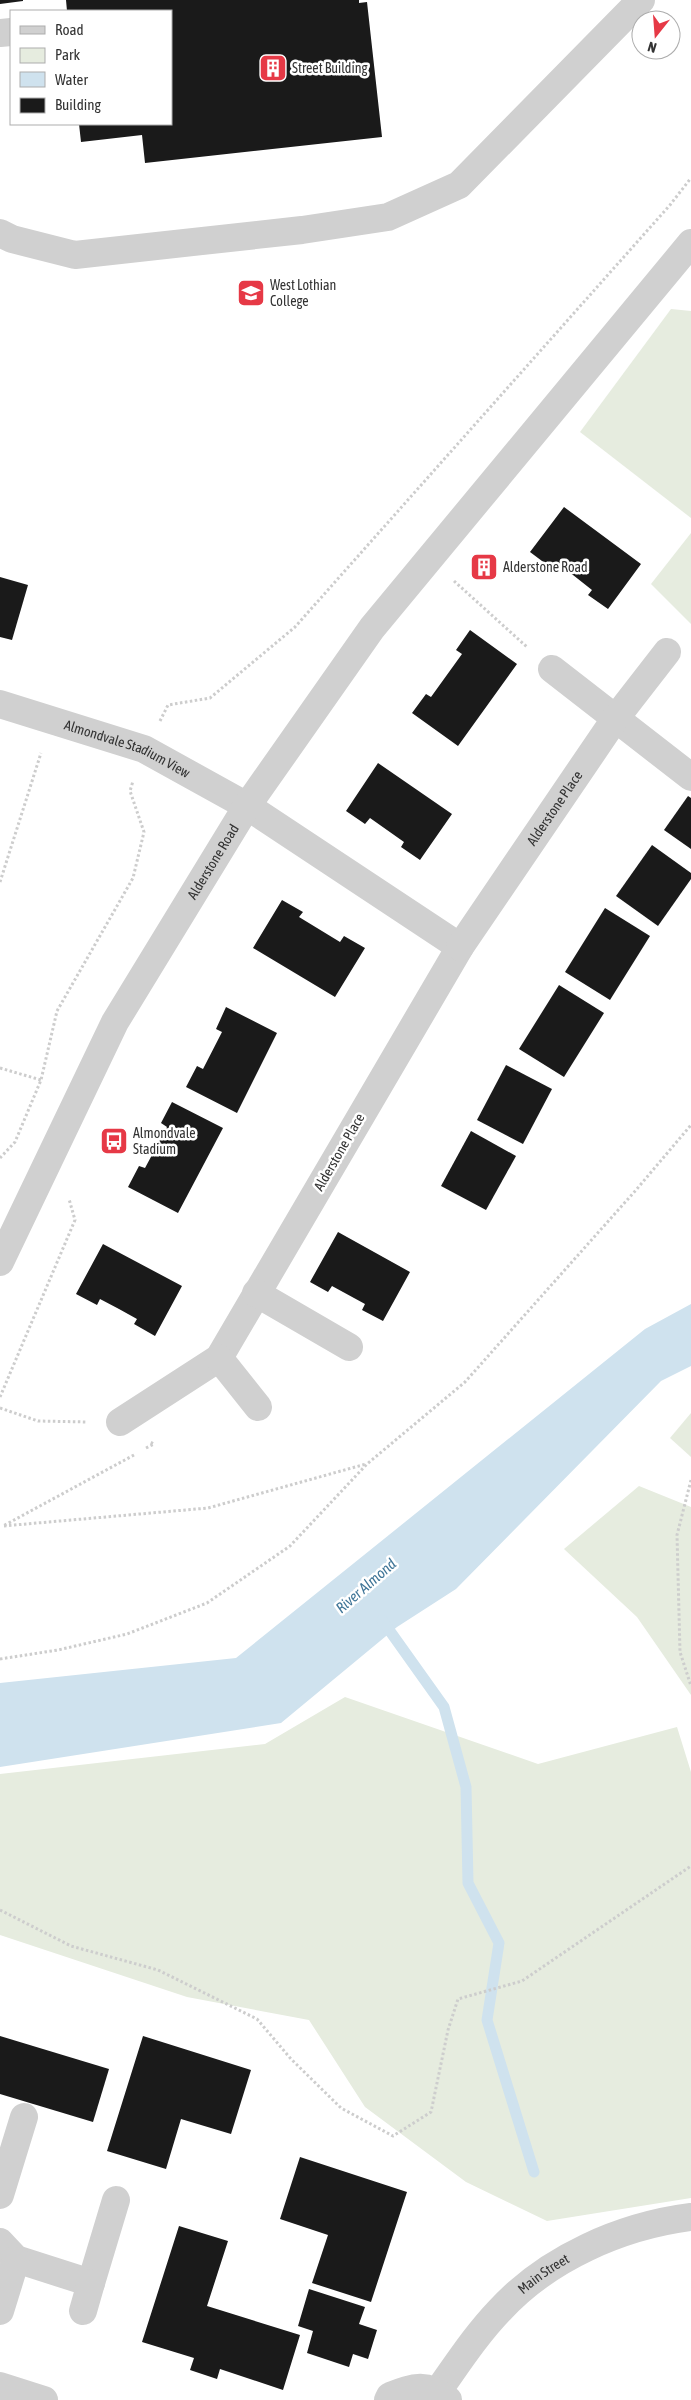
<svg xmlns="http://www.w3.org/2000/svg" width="691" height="2400" viewBox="0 0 691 2400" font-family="'Asap Condensed',sans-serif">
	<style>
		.green { fill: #e6ecdf }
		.water { fill: #cfe2ee }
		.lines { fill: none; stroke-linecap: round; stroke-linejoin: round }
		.stream { stroke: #cfe2ee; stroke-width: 11 }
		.building { fill: #1a1a1a }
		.path { stroke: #cdcdcd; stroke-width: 3; stroke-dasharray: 2.5 2.5; stroke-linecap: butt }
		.minor { stroke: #d0d0d0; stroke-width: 28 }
		.labels { text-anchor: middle; stroke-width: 5; stroke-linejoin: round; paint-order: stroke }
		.poi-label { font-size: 14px; fill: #333; stroke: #fff; text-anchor: start }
		.street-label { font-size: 14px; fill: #333; stroke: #fff }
		.water-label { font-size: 15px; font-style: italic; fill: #3f7597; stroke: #fff }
	</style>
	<rect width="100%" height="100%" fill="#fff"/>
	<!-- green -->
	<g class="green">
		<polygon points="671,309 691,311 691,518 580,432"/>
		<polygon points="691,533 691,624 651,584"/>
		<polygon points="691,1413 691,1457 670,1438"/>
		<polygon points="639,1486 691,1507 691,1695 637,1617 564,1549"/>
		<polygon points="345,1697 538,1764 677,1727 691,1772 691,2198 547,2221 466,2182 365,2107 309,2020 187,1997 0,1935 0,1774 265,1744"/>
	</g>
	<!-- water -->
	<polygon class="water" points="691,1304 691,1366 661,1381 456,1589 397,1627 281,1723 0,1767 0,1683 236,1658 645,1329"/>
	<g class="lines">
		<!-- stream -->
		<polyline class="stream" points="382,1620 444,1707 466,1787 468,1883 499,1943 487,2020 534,2172"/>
	</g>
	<!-- building -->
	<g class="building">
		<polygon points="0,0 23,0 23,1 0,4"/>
		<polygon points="66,0 359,0 359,3 367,2 382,137 145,163 142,135 81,142 79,124 171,124 171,11 67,11"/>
		<polygon points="564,507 641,564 608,609 588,595 592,590 573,575 553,562 550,567 530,552"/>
		<polygon points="482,554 497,565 486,579 471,568"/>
		<polygon points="0,577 28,585 12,640 0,637"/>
		<polygon points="470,630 517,664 458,746 412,713 426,694 431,697 462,654 456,650"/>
		<polygon points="378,763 452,814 420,860 401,847 404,842 370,818 365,824 346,811"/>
		<polygon points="688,796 691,798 691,849 664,830"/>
		<polygon points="652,845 691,873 691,879 658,926 616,896"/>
		<polygon points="282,900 303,912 299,917 340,942 344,936 365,948 335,997 253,948"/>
		<polygon points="605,908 650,936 610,1000 565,972"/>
		<polygon points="559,985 604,1013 564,1077 519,1049"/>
		<polygon points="226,1007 277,1033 237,1113 186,1087 197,1066 203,1069 222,1032 216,1029"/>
		<polygon points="506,1065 552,1089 523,1144 477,1120"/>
		<polygon points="172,1102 223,1128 178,1213 128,1187 139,1166 145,1168 167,1127 161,1123"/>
		<polygon points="471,1131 516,1156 486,1210 441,1186"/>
		<polygon points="338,1232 410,1272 383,1321 362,1310 365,1304 332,1286 328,1292 310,1282"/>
		<polygon points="103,1244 182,1286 155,1336 134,1324 137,1319 119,1309 100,1299 97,1305 76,1294"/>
		<polygon points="0,2036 109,2069 93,2122 0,2094"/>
		<polygon points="143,2036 251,2070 231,2134 181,2119 166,2169 107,2151"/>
		<polygon points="300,2157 407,2192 371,2302 312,2283 328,2235 280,2219"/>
		<polygon points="179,2226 228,2241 207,2306 300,2335 283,2390 220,2369 217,2379 190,2370 194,2358 142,2342"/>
		<polygon points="309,2289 365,2307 359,2324 377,2330 368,2359 353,2354 349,2367 307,2353 313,2331 298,2326"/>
	</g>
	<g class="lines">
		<!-- path -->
		<g class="path">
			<polyline points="454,581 527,647"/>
			<polyline points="160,721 168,705 210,698 295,627 670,205 691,178"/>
			<polyline points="0,882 41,753"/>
			<polyline points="0,1068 41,1080"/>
			<polyline points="0,1158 15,1142 41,1080 57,1011 133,878 144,832 130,791 133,781"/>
			<polyline points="0,1397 75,1220 69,1199"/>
			<polyline points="0,1408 38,1421 87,1422"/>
			<polyline points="146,1448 154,1444 150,1442"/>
			<polyline points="134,1455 3,1526 208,1508 366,1464"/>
			<polyline points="691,1480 677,1535 680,1652 691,1686"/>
			<polyline points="0,1659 58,1650 127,1634 207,1603 290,1546 367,1464 465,1382 636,1190 691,1125"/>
			<polyline points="0,1910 71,1946 158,1970 257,2019 291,2059 341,2108 393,2136 431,2112 448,2030 458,1999 522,1981 691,1866"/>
		</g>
		<!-- minor -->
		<g class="minor">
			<polyline points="0,33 11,32"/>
			<polyline points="0,233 12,239 75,255 302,230 388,217 459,185 641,0"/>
			<polyline points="552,669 691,777"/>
			<path id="s1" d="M0,704L144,749L247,806L460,947L219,1358L120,1422"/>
			<path id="s2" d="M460,947L615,719L667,652"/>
			<path id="s3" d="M0,1262L115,1022L247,806L372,628L691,243"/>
			<polyline points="256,1293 349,1347"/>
			<polyline points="219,1358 258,1407"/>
			<polyline points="0,2195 24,2117"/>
			<polyline points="0,2242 16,2259 91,2283 116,2200"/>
			<polyline points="0,2311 16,2259"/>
			<polyline points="83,2311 91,2283"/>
			<polyline points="0,2386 44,2400"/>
			<path id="s4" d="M438,2391C458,2363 476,2335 500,2310C548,2258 621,2226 691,2217"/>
			<path d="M388,2400L390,2396C414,2387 427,2382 448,2400"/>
		</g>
	</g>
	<!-- icons -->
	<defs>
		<g id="building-square" transform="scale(1.4375)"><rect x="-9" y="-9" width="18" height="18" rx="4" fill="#e63946" stroke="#fff"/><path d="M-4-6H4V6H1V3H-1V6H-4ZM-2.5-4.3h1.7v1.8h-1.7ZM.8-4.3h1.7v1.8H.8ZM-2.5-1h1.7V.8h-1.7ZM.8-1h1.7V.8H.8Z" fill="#fff"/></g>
		<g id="university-square" transform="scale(1.4375)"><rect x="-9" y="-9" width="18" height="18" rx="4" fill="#e63946" stroke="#fff"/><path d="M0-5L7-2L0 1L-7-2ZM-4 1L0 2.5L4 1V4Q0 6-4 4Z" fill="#fff"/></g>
		<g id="bus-square" transform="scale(1.4375)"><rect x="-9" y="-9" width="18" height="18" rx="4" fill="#e63946" stroke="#fff"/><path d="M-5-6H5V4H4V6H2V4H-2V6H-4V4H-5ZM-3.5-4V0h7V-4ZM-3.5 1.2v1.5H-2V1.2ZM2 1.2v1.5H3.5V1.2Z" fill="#fff"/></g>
	</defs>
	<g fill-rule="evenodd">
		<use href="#building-square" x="273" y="68"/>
		<use href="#university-square" x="251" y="293"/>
		<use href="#building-square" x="484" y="567"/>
		<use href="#bus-square" x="114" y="1141"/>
	</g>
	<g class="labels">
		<!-- poi labels -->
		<g class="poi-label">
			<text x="292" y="73">Street Building</text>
			<text x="270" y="290">West Lothian<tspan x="270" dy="16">College</tspan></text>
			<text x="503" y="572">Alderstone Road</text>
			<text x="133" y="1138">Almondvale<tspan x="133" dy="16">Stadium</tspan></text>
		</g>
		<!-- street labels -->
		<g class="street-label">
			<text dy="5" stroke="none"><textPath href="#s1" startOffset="135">Almondvale Stadium View</textPath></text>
			<text dy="5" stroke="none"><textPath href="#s2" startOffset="168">Alderstone Place</textPath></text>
			<text dy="5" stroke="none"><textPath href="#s3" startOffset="454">Alderstone Road</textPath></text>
			<text transform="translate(339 1152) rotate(-60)" y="5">Alderstone Place</text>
			<text dy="5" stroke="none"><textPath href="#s4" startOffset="159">Main Street</textPath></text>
		</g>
		<!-- water labels -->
		<g class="water-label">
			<text transform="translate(366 1586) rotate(-41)" y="5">River Almond</text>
		</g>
	</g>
	<!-- legend -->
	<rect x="10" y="10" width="162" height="115" fill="#ffffff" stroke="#adadad"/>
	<rect x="20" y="26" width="25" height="8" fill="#d0d0d0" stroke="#adadad"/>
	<text x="55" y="35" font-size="15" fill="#333333">Road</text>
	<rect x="20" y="48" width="25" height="15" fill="#e6ecdf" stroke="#adadad"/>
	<text x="55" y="60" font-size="15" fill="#333333">Park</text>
	<rect x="20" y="72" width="25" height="15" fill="#cfe2ee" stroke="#adadad"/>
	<text x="55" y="85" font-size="15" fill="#333333">Water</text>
	<rect x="20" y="98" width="25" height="15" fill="#1a1a1a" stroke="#adadad"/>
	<text x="55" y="110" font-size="15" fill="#333333">Building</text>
	<!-- north arrow -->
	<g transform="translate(656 35) rotate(197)"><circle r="24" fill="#ffffff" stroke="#adadad"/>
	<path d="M0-4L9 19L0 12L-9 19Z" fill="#e63946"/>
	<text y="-8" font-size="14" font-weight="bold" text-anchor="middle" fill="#333333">N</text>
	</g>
</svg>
